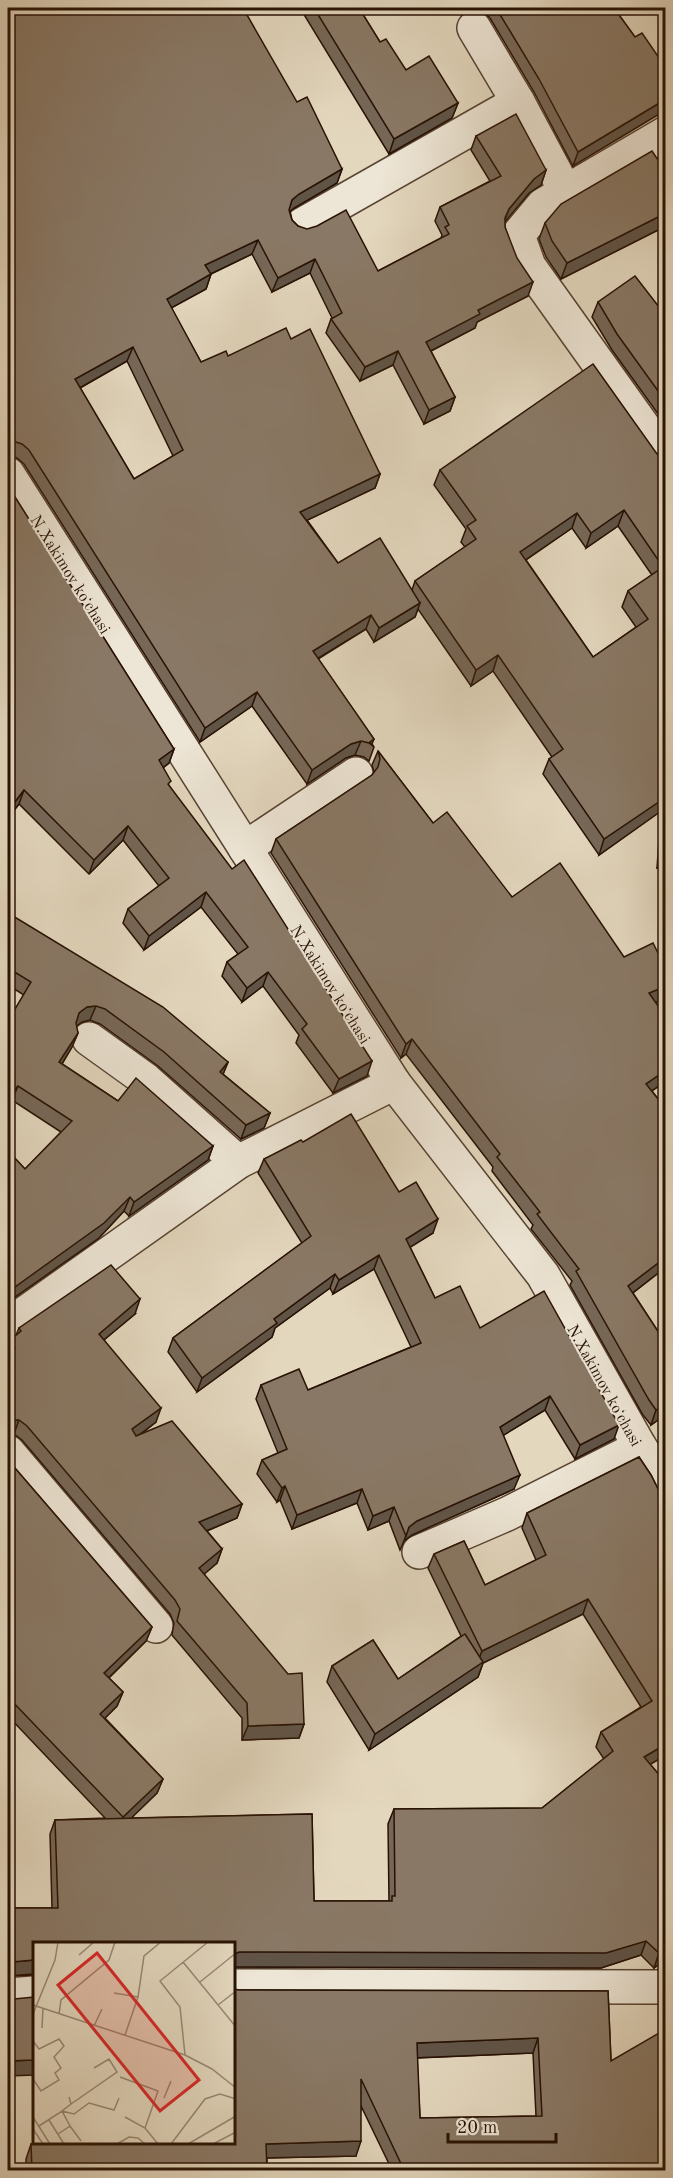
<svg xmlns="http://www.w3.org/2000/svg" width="673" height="2178" viewBox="0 0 673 2178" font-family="'Old Standard TT',serif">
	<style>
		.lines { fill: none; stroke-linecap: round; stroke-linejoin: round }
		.minor-casing { stroke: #574332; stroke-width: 36 }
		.minor { stroke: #ede5d5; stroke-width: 33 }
		.wall { fill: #766757; stroke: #281204; stroke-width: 1.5; fill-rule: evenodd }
		.shaded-wall { fill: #605447; stroke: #281204; stroke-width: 1.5 }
		.building { fill: #897865; stroke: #281204; stroke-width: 1.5; fill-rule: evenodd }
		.labels { text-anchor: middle; stroke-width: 4.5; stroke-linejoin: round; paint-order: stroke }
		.street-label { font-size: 16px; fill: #281204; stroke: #ede5d5 }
		.inset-road { fill: none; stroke: #988874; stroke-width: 1.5 }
		.view { fill: #d62828; fill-opacity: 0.15; stroke: #d62828; stroke-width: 3 }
		.inset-edge { fill: none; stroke: #281204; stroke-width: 3 }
	</style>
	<rect width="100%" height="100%" fill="#e3d7be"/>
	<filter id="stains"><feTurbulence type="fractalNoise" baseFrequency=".00333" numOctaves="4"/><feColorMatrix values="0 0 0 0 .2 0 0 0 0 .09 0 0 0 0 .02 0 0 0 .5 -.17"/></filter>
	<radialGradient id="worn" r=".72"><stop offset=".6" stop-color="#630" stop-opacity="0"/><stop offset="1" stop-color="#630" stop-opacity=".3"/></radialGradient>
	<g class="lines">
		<!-- minor casing -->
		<g class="minor-casing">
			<g id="minor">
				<polyline points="474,28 518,102 566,192"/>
				<polyline points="666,133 543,205 518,235 529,266 666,458"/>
				<polyline points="303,224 518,102"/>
				<polyline points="8,474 394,1083 543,1275 640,1447 666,1487"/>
				<polyline points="245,848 356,774"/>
				<polyline points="89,1039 146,1080 238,1162"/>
				<polyline points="8,1325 238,1162 394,1083"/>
				<polyline points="8,1452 156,1626"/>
				<polyline points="419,1552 507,1514 640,1447"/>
				<polyline points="234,1986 666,1987"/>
				<polyline points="8,1995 34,1993"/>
			</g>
		</g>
		<!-- minor -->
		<use href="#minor" class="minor"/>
	</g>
	<!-- wall -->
	<g class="wall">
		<path d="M8,8L297,102L342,169L337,183L294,208L290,211L292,220L298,226L378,271L441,238L442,235L435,221L440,207L490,181L471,150L476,136L546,170L541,185L529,193L505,221V227L528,296L477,322L475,328L431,351L455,397L450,411L424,424L393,365L360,381L326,333L331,319L332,318L310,273L272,292L252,254L211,274L206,289L171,308L201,362L228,356L291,339L380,474L375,488L307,520L338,563L412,590L415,581L465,547L461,542L466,529L434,485L440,470L657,454L666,460V869L657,868L661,811L599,855L543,774L549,759L552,757L493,671L471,686L418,609L415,617L374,642L366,629L318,659L374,739L372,744L374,747L369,761L364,757L355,755L346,758L307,784L252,706L200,742L24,464L17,458L8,455ZM127,361L173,456L134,479L80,388ZM618,526L652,575L628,591L622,607L636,627L593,657L526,560L572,528L586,548Z"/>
		<polygon points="300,8 359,8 380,42 406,70 458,103 452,118 389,154"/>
		<polygon points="468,8 614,8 635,37 573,166 534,92 490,18 483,11 470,10"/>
		<polygon points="666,172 666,226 561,279 546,257 539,239 545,223"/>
		<polygon points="598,302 666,316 666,425 612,350 592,317"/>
		<polygon points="8,486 174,749 169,763 163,768 169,786 367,1076 333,1093 296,1043 299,1035 263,986 242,1002 222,976 227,962 238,954 201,907 144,950 123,923 128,909 159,886 123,840 89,874 19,804 8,818"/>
		<polygon points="378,751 433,823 512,897 656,1003 666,1081 652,1091 666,1109 666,1267 633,1293 661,1336 666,1333 666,1414 651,1425 643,1415 570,1285 572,1281 531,1229 533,1225 492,1171 493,1167 406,1054 401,1058 271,853 276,839 372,775 374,772 372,765"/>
		<polygon points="8,913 228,1062 223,1074 270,1113 264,1128 241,1139 158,1066 100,1024 90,1020 82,1022 76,1026 78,1033 72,1047 62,1064 118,1101 213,1146 208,1160 129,1216 124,1211 99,1238 8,1302 8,1151 25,1169 61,1132 12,1100 8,1105 8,1021 24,995 8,985"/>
		<polygon points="303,1142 399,1192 433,1233 410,1247 435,1298 480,1328 614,1439 575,1459 545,1410 503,1435 514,1489 412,1535 404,1541 400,1550 389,1521 368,1530 357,1503 292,1529 280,1500 277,1502 257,1474 262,1460 278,1453 256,1399 261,1385 308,1390 411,1347 374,1269 333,1294 330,1288 275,1328 272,1337 197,1392 168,1352 173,1338 302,1243 258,1173 264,1159"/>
		<polygon points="135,1314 104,1340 156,1422 140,1435 242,1504 237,1518 207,1531 222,1549 217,1563 204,1574 304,1724 299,1738 242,1740 242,1718 172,1635 174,1623 170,1614 22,1440 14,1434 8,1434 8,1342 16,1335 19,1328"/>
		<polygon points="639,1457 651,1475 666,1505 666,1755 650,1764 666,1783 666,1959 654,1968 641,1955 601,1968 234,1967 234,1944 34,1944 34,1975 8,1976 8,1908 52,1908 50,1834 55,1820 105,1818 8,1716 8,1460 152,1627 146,1641 109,1678 123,1692 117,1706 105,1718 163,1779 157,1793 131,1818 312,1814 314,1901 389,1901 388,1824 394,1809 542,1808 604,1759 596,1747 601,1732 641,1707 583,1614 483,1663 478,1677 369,1750 327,1682 332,1666 373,1640 398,1679 461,1636 428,1568 434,1554 464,1541 485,1585 536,1560 522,1528 527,1513"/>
		<path d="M239,1990L608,1991L611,2061L666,2170H392L361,2106L356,2156L267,2158V2170H26V2159L31,2144H234ZM533,2053L536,2116L420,2118L417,2058Z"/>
	</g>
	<!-- shaded-wall -->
	<g class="shaded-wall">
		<polygon points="471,8 484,8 483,11 470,10"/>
		<polygon points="666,99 666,110 573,166 578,152"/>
		<polygon points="458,103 452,118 389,154 394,139"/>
		<polygon points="342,169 337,183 294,208 287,214 292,200 299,194"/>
		<polygon points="546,170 541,185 529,193 504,223 500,232 509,209 534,179"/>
		<polygon points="666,213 666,226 561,279 567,263"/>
		<polygon points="258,240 252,254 200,279 205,265"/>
		<polygon points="315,259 310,273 272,292 278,278"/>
		<polygon points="211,274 206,289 162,313 167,299"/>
		<polygon points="533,282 528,296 477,322 475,328 421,356 426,342 478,310"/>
		<polygon points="133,347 127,361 69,394 75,379"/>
		<polygon points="398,351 393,365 360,381 365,367"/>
		<polygon points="455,397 450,411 424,424 429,410"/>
		<polygon points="13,441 8,455 8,443"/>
		<polygon points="380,474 375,488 295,526 300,512"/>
		<polygon points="624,510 618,526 586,548 591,533"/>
		<polygon points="577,513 572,528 515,567 520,552"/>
		<polygon points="420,603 415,617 374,642 379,628"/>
		<polygon points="371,615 366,629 307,665 313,651"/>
		<polygon points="498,655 493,671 471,686 476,670"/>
		<polygon points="257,692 252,706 200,742 205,728"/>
		<polygon points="361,741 355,755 346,758 307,784 312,770 351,744"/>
		<polygon points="174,749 169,763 153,775 159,760"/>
		<polygon points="24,790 19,804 8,818 8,811"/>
		<polygon points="666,797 666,800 661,811 599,855 604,839"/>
		<polygon points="128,826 123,840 89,874 94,860"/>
		<polygon points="663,853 666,853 666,869 657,868"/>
		<polygon points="206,892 201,907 144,950 149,936"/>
		<polygon points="268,972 263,986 242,1002 247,988"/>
		<polygon points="666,986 666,998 644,1008 649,993"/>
		<polygon points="96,1006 90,1020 82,1022 74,1028 79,1013 87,1007"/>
		<polygon points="78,1033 72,1047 54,1077 59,1062"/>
		<polygon points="412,1039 406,1054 401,1058 406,1044"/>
		<polygon points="372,1061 367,1076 333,1093 339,1079"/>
		<polygon points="228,1062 222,1077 220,1072"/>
		<polygon points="666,1070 666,1081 641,1098 646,1084"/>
		<polygon points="18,1086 12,1100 8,1105 8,1096"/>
		<polygon points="270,1113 264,1128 241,1139 246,1125"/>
		<polygon points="213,1146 208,1160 129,1216 134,1202"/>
		<polygon points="130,1197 124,1211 99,1238 8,1302 8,1292"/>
		<polygon points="438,1219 433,1233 401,1253 406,1239"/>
		<polygon points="379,1255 374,1269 333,1294 339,1280"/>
		<polygon points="666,1257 666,1267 622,1301 628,1286"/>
		<polygon points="335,1274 330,1288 275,1328 272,1337 197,1392 202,1378 274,1319"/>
		<polygon points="140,1299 135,1314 94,1348 99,1334"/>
		<polygon points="550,1396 545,1410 494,1441 500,1427"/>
		<polygon points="666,1403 666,1414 651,1425 656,1410"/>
		<polygon points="161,1408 156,1422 127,1444 132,1429"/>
		<polygon points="8,1420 19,1420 14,1434 8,1434"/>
		<polygon points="619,1425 614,1439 575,1459 580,1445"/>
		<polygon points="520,1475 514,1489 412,1535 404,1541 409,1527 417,1521"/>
		<polygon points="285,1486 280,1500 277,1502 282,1488"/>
		<polygon points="362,1489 357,1503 292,1529 297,1515"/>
		<polygon points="242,1504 237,1518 194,1536 199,1522"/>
		<polygon points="394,1507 389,1521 368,1530 373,1516"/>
		<polygon points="222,1549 217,1563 194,1583 199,1568"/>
		<polygon points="588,1599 583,1614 483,1663 478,1677 369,1750 375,1734 476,1666 482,1651"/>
		<polygon points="152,1627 146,1641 99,1687 104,1673"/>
		<polygon points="123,1692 117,1706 95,1728 100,1714"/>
		<polygon points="304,1724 299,1738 242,1740 248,1726"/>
		<polygon points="666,1744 666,1755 639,1771 644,1757"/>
		<polygon points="163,1779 157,1793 118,1831 123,1817"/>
		<polygon points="646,1941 641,1955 601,1968 234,1967 234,1954 239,1952"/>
		<polygon points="666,1948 666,1959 654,1968 659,1953"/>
		<polygon points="34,1960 34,1969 33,1974 8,1976 8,1963 12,1962"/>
		<polygon points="538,2038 533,2053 412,2058 417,2043"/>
		<polygon points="34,2060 34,2075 8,2076 8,2061"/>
		<polygon points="361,2141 356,2156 261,2158 266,2144"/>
	</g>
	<!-- building -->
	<g class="building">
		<path d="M8,8H243L297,102L307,97L342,169L299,194L292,200L289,210L292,220L298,226L307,229L317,226L346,210L378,271L449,234L445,227L449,225L440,207L501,176L476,136L516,114L546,170L534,179L509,209L505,218V227L517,258L533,282L478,310L480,314L426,342L455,397L429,410L398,351L365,367L331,319L342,313L315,259L278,278L258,240L205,265L211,274L167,299L201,362L226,351L228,356L286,328L291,339L310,329L380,474L300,512L338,563L380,538L420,603L379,628L371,615L313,651L374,739L370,742L374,747L369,743L361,741L351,744L312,770L257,692L205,728L29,450L22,444L13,441L8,443V361L14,358L8,346V97L13,95L8,78ZM133,347L183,450L134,479L75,379Z"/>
		<polygon points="314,8 359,8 380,42 386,39 406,70 429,56 458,103 394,139"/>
		<polygon points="496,8 614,8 635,37 642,33 666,68 666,99 578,152 539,79"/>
		<polygon points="652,151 666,172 666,213 567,263 552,241 545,223 561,204"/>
		<polygon points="635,276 666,316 666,402 617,334 598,302"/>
		<path d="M593,364L657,454L666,460V715L662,717L666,722V797L604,839L549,759L563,749L498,655L476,670L415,581L476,539L467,526L476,520L440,470ZM624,510L663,567L628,591L648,619L593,657L520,552L577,513L591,533Z"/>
		<polygon points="8,486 174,749 159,760 171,781 168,784 232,869 244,860 372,1061 339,1079 302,1029 307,1024 268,972 247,988 227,962 248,947 206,892 149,936 128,909 169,878 128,826 94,860 24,790 8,811"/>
		<polygon points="378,751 433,823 447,812 512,897 560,863 624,957 653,943 666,969 666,986 649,993 666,1017 666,1070 646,1084 666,1109 666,1257 628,1286 661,1336 666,1333 666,1403 656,1410 649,1400 576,1271 579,1269 537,1214 540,1212 497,1157 500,1154 412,1039 406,1044 276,839 372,775 378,767 380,759"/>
		<polygon points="666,816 666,853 663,853"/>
		<polygon points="8,913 163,1007 228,1062 220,1072 270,1113 246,1125 164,1052 105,1009 96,1006 87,1007 79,1013 76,1023 78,1033 59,1062 118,1101 136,1078 213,1146 134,1202 130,1197 104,1223 8,1292 8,1151 25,1169 72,1121 18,1086 8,1096 8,1021 31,982 8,968"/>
		<polygon points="351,1114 399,1192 416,1182 438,1219 406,1239 435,1298 460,1286 480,1328 544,1291 619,1425 580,1445 550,1396 500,1427 520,1475 417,1521 409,1527 406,1536 394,1507 373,1516 362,1489 297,1515 285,1486 282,1488 262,1460 287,1449 261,1385 299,1369 308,1390 421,1343 379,1255 339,1280 335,1274 274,1319 277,1323 202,1378 173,1338 311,1236 264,1159 301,1140 303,1142"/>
		<polygon points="111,1265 140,1299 99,1334 161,1408 132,1429 136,1436 172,1421 242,1504 199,1522 222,1549 199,1568 288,1674 302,1673 304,1724 248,1726 247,1703 177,1621 180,1609 175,1600 27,1426 19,1420 8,1420 8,1355 15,1348 8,1342 21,1331 19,1328"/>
		<polygon points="639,1457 651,1475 666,1505 666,1744 644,1757 666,1783 666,1948 659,1953 646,1941 606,1953 239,1952 234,1954 234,1944 34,1944 34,1960 12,1962 8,1963 8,1908 58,1908 55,1820 312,1814 314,1901 392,1901 392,1896 395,1896 394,1809 542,1808 613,1751 601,1732 652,1701 588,1599 482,1651 434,1554 464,1541 485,1585 546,1555 527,1513"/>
		<polygon points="8,1460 152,1627 104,1673 123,1692 100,1714 163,1779 123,1817 8,1697 8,1504 11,1501 8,1497"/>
		<polygon points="465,1634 483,1662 375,1734 332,1666 373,1640 398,1679"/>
		<path d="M234,1989L239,1990L608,1991L611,2061L666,2029V2170H404L361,2079V2141L266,2144L267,2170H32L31,2144H234ZM538,2038L542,2116L420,2118L417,2043Z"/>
		<polygon points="8,1997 14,1999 34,1997 34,2060 8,2061"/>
	</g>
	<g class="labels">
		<!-- street labels -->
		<g class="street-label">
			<text transform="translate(71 574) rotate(58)" y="6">N.Xakimov koʻchasi</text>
			<text transform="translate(331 984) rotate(58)" y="6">N.Xakimov koʻchasi</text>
			<text transform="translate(605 1385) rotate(61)" y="6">N.Xakimov koʻchasi</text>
		</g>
	</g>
	<!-- overview -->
	<g transform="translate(33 1942)">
		<rect width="202" height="202" fill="#e3d7be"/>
		<path class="inset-road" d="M46,13L61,0M150,20L203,85M167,40L203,11M81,51L105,55M0,63L152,113L179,127L203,146M185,63L203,49M0,72L22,18L25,0M26,72L28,58L76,18L82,0M61,84L69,67M9,86L10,67M92,93L105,55L111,14L128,0M0,99L6,107L26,97L31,104L21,115L28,126L22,131L26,138L8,149L0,137M152,113L147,65L127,39L175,0M87,135L125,149L112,186M131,156L138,139M38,162L84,130L76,117L61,126M0,175L17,202M92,175L112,186L125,202M16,178L31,202M6,184L29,169L41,172L56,161L81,168L86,156M37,184L48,199M0,187L10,202M25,192L37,184L29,169L38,162L36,155M84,202L96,195L105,196L112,202M138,202L172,157L187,152L203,157M155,202L203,174M180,202L203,190"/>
		<path class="view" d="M64,11L166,138L127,169L25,43Z"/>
		<rect width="202" height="202" class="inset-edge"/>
	</g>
	<!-- margin -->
	<rect width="673" height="2178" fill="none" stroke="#e3d7be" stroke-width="30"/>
	<rect x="9" y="9" width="655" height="2160" fill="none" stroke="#281204" stroke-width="3"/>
	<rect x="15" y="15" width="643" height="2148" fill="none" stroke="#281204" stroke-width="1.5"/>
	<!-- scale -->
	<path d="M448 2133v9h108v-9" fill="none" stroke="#281204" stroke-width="3"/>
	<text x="457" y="2133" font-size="18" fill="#281204" stroke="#ede5d5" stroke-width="4.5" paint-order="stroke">20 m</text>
	<rect width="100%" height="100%" filter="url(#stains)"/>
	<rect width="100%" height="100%" fill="url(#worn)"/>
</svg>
